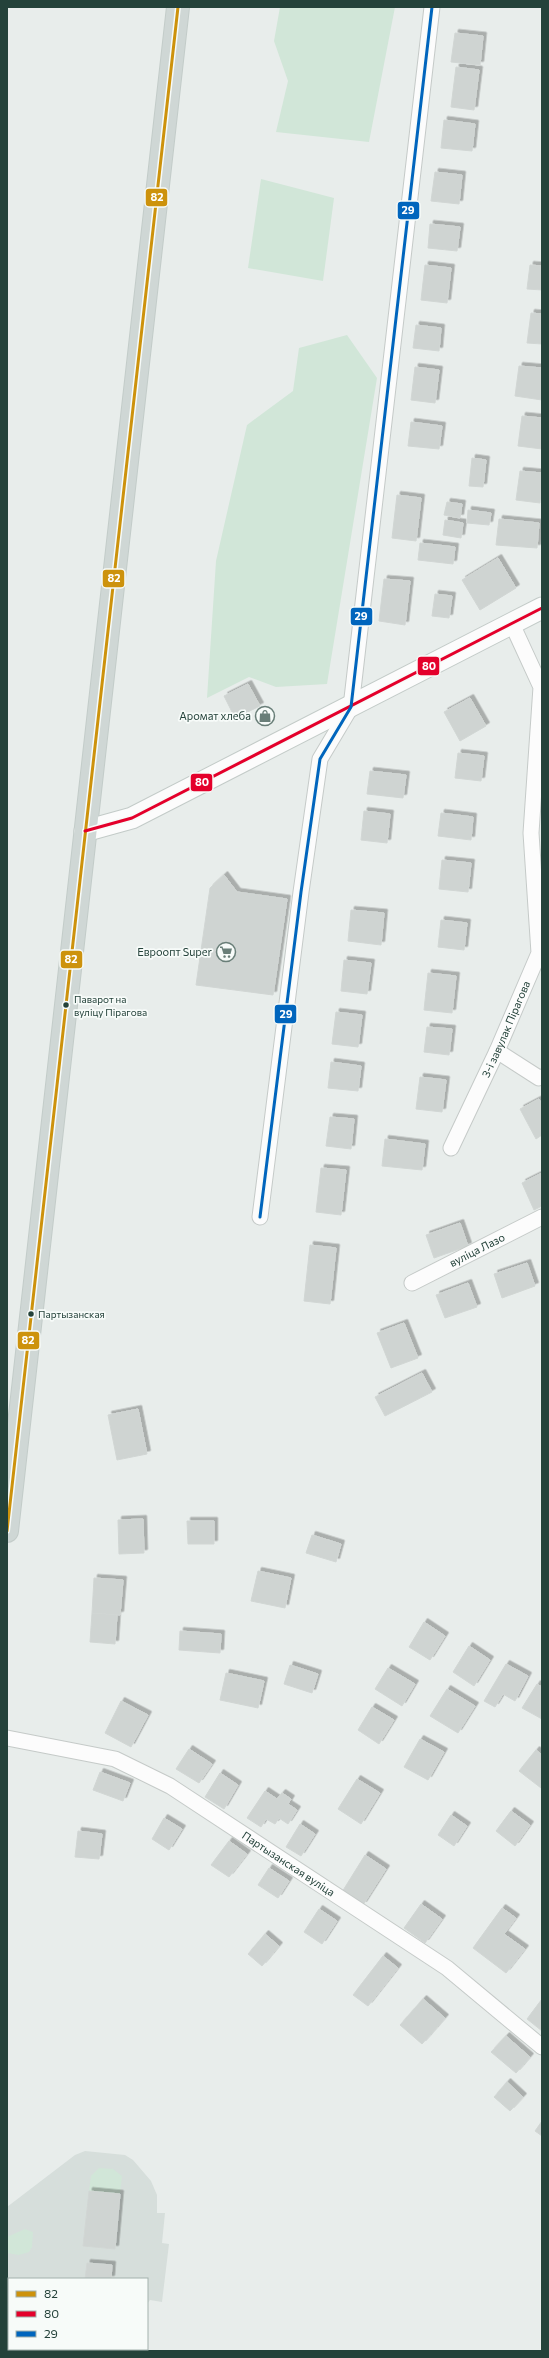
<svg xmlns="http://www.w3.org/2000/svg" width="549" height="2358" viewBox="0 0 549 2358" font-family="Commissioner,sans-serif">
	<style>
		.built { fill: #d6dedb }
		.green { fill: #d1e6d8 }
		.building { fill: #cfd4d2; stroke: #d1d6d4; filter: url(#shadow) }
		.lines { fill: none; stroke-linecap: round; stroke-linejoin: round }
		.minor-casing { stroke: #c5cac8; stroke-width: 17 }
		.secondary-casing { stroke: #c3cbc8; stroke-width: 23 }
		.primary-casing { stroke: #c3ccc9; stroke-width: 24 }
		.minor { stroke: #fcfcfc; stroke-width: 15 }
		.secondary { stroke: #fcfcfc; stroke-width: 21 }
		.primary { stroke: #cfd7d5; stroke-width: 22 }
		.bus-1-casing { stroke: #f7fbf9; stroke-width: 6 }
		.bus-2-casing { stroke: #f7fbf9; stroke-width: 6 }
		.bus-3-casing { stroke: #f7fbf9; stroke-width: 6 }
		.bus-1 { stroke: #cd920c; stroke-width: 3 }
		.bus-2 { stroke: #e4002b; stroke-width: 3 }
		.bus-3 { stroke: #0065bd; stroke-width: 3 }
		.bus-dot { fill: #24423a; stroke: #f7fbf9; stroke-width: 1.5 }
		.labels { text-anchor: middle; stroke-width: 3.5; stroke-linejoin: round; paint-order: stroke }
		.bus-label { font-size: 10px; fill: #24423a; stroke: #f7fbf9; text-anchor: start }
		.poi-label { font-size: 11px; fill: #24423a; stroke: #f7fbf9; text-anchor: end }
		.street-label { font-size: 11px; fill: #24423a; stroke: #f7fbf9 }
		.line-badge { stroke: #f7fbf9; stroke-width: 1.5 }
		.badge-label { font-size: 11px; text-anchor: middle; font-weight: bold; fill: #fff }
	</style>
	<defs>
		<filter id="shadow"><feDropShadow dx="3.5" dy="-3.5" stdDeviation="0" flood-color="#0004"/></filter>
	</defs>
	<rect width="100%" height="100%" fill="#e8edeb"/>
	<!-- built -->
	<polygon class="built" points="85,2151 125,2155 133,2160 151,2181 157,2195 157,2213 165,2213 162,2243 169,2244 162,2302 150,2300 147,2304 147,2279 9,2279 9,2311 7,2308 7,2207 75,2155"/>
	<!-- green -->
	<g class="green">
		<polygon points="280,7 395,7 369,142 276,132 288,81 274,41"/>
		<polygon points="261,179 334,198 323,281 248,268"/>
		<polygon points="347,335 377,378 327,684 276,687 249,677 207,698 216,561 247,425 293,391 299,348"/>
		<polygon points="99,2168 113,2169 122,2176 120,2194 89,2191 91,2176"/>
		<polygon points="25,2229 33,2232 32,2247 29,2252 19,2255 7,2253 7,2237"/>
	</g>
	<!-- building -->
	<g class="building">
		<polygon points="455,33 483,36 480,65 451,62"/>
		<polygon points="456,67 479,70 474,110 451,107"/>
		<polygon points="444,120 475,124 472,151 441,148"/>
		<polygon points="435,172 462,175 459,204 431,201"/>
		<polygon points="430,224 460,227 457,251 428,248"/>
		<polygon points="425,265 451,268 447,303 421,300"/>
		<polygon points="530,265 542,266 542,290 527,289"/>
		<polygon points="531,313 542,314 542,344 527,343"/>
		<polygon points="416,325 441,328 439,351 413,348"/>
		<polygon points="519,366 542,368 542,400 515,396"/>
		<polygon points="415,367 439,370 435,403 411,400"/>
		<polygon points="522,416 542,418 542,449 518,446"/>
		<polygon points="411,422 442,426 439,449 408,446"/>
		<polygon points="472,458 486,460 483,487 469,486"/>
		<polygon points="520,471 542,473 540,503 516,500"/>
		<polygon points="397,495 421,498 416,541 392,538"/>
		<polygon points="447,502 462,504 460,518 444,515"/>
		<polygon points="468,510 491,513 489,525 467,523"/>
		<polygon points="499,519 539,523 537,548 496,545"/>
		<polygon points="445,520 463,523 461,538 443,535"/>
		<polygon points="420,543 455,547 453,564 418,560"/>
		<polygon points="498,558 516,588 480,610 462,580"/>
		<polygon points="384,579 410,581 405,625 379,621"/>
		<polygon points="435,594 452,596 449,618 432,616"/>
		<polygon points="248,684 260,706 235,718 224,696"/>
		<polygon points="470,698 486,726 460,741 444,712"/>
		<polygon points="458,753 484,756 481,781 455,778"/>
		<polygon points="370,771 406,775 403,798 367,794"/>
		<polygon points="364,811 390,814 387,843 361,840"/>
		<polygon points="441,813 473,817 471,840 438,836"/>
		<polygon points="442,860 471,863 468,892 439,889"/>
		<polygon points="224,875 237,892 287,899 273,995 196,985 210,888"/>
		<polygon points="351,910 384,913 381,945 348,941"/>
		<polygon points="441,920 467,923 464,950 438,947"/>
		<polygon points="344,960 371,963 367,994 341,991"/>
		<polygon points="428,973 456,976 452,1013 424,1010"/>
		<polygon points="336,1012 362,1015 358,1047 332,1044"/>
		<polygon points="427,1027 452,1029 449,1055 424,1052"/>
		<polygon points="331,1062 361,1066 358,1091 328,1088"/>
		<polygon points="420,1077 446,1080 442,1112 416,1109"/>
		<polygon points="539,1099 542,1104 542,1135 536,1139 520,1109"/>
		<polygon points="330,1117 354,1119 351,1149 326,1146"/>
		<polygon points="385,1139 425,1144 422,1170 382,1166"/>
		<polygon points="321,1168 346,1170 341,1215 316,1212"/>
		<polygon points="542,1173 542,1206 534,1210 522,1183"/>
		<polygon points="460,1223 468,1246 434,1258 426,1235"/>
		<polygon points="310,1245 336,1248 330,1304 304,1301"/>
		<polygon points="527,1263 535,1286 502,1298 494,1274"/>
		<polygon points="468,1283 477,1307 445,1318 436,1295"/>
		<polygon points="404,1323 418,1358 391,1368 377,1333"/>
		<polygon points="422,1373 432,1392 385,1416 375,1397"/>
		<polygon points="138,1409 147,1454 117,1460 108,1415"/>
		<polygon points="143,1519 144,1553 119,1554 118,1520"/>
		<polygon points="187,1521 214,1521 214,1544 188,1544"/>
		<polygon points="312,1535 341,1544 336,1562 306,1553"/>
		<polygon points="258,1571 291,1578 285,1608 251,1601"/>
		<polygon points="94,1578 123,1580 120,1615 92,1613"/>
		<polygon points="92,1613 117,1615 115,1644 90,1642"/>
		<polygon points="424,1622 445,1636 430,1660 409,1647"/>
		<polygon points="180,1631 221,1634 220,1653 179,1650"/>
		<polygon points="469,1646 490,1660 474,1686 453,1672"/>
		<polygon points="506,1664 528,1676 515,1701 503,1694 495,1707 484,1701"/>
		<polygon points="290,1665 318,1674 312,1693 284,1684"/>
		<polygon points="388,1668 415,1684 402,1706 375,1689"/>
		<polygon points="226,1673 264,1681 258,1708 220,1700"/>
		<polygon points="537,1684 542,1687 542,1719 522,1708"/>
		<polygon points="447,1689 475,1706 458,1733 430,1716"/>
		<polygon points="121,1701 148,1715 131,1747 105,1733"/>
		<polygon points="372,1707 394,1720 379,1744 358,1730"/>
		<polygon points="420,1739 444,1752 428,1780 404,1767"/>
		<polygon points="189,1749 212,1764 199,1783 176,1769"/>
		<polygon points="536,1750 542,1755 541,1788 519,1771"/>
		<polygon points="100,1772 130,1783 123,1801 93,1790"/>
		<polygon points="220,1773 238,1785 224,1809 205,1797"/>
		<polygon points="357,1779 380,1793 361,1824 338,1809"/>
		<polygon points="265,1791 277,1799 282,1793 291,1799 288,1804 297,1810 288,1824 279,1818 275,1824 266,1819 261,1827 247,1818"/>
		<polygon points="511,1811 530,1825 515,1846 496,1831"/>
		<polygon points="451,1815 467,1826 454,1846 438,1835"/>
		<polygon points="164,1818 182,1829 169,1850 152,1839"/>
		<polygon points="300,1824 315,1834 301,1856 286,1847"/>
		<polygon points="78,1831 102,1834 99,1859 75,1857"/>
		<polygon points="229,1841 247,1854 229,1877 211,1865"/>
		<polygon points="365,1855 386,1869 363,1905 342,1892"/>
		<polygon points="269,1868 289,1881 278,1898 258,1885"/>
		<polygon points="421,1904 442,1919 425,1943 404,1928"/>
		<polygon points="502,1908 516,1918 504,1934 525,1949 506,1973 473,1948"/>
		<polygon points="319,1909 337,1921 322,1944 304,1932"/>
		<polygon points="265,1934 279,1946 262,1966 248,1954"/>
		<polygon points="383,1956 398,1968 368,2006 353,1995"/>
		<polygon points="423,1999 445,2018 422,2044 400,2025"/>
		<polygon points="542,1999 542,2031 527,2019"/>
		<polygon points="506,2036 530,2057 516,2073 491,2052"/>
		<polygon points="507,2082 523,2097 510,2111 494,2097"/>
		<polygon points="542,2121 542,2136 535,2131"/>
		<polygon points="89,2191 120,2194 115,2249 83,2246"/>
		<polygon points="87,2263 112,2265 111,2279 85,2279"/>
	</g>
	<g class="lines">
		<!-- minor casing -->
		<g class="minor-casing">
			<g id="minor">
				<polyline points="497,1051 539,1078 542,1077"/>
				<path id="s1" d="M451,1148L497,1051L539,953L531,833L541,687L512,624"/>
				<polyline points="260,1217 301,892 320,759 351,707 432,7"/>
				<path id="s2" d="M412,1283L542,1217"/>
				<path id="s3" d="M7,1738L115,1759L170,1786L447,1968L542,2047"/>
			</g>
		</g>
		<!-- secondary casing -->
		<g class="secondary-casing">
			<polyline id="secondary" points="85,831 132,818 542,608"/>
		</g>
		<!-- primary casing -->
		<g class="primary-casing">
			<polyline id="primary" points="7,1531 178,7"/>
		</g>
		<!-- minor -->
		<use href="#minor" class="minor"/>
		<!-- secondary -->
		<use href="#secondary" class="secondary"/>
		<!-- primary -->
		<use href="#primary" class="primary"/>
		<!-- bus-1 casing -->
		<g class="bus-1-casing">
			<polyline id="bus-1" points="7,1531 178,7"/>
		</g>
		<!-- bus-2 casing -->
		<g class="bus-2-casing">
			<polyline id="bus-2" points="85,831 132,818 542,608"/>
		</g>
		<!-- bus-3 casing -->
		<g class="bus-3-casing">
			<polyline id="bus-3" points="260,1217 301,892 320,759 351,707 432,7"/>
		</g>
		<!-- bus-1 -->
		<use href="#bus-1" class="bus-1"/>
		<!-- bus-2 -->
		<use href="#bus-2" class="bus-2"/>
		<!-- bus-3 -->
		<use href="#bus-3" class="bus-3"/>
	</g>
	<!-- icons -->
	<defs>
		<g id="shop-ring" transform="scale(1)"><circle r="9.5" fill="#f7fbf9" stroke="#697e78" stroke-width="1.5"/><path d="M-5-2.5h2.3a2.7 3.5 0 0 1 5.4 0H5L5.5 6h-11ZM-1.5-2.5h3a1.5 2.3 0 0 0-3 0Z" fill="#697e78"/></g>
		<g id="supermarket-ring" transform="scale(1)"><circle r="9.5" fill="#f7fbf9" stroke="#697e78" stroke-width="1.5"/><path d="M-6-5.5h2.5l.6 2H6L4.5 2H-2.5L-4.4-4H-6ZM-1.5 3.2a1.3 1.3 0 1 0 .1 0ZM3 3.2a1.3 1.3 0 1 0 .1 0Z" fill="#697e78"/></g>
	</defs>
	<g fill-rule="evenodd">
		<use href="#shop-ring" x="265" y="716"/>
		<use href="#supermarket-ring" x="226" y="952"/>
	</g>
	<!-- markers -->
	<g class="bus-dot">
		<circle cx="66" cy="1005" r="3.5"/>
		<circle cx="31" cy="1314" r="3.5"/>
	</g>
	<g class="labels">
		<!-- bus labels -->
		<g class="bus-label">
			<text x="74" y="1003">Паварот на<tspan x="74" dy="13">вуліцу Пірагова</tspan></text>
			<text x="38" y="1318">Партызанская</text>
		</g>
		<!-- poi labels -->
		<g class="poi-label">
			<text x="251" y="720">Аромат хлеба</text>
			<text x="212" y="956">Евроопт Super</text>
		</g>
		<!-- street labels -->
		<g class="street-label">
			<text dy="4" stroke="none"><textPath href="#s1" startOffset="131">3-і завулак Пірагова</textPath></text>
			<text dy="4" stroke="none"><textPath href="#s2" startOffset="73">вуліца Лазо</textPath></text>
			<text dy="4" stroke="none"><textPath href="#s3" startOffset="313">Партызанская вуліца</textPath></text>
		</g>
	</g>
	<g class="line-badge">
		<rect x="145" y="188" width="23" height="19" rx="4" fill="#cd920c"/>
		<rect x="397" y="201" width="23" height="19" rx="4" fill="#0065bd"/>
		<rect x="102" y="569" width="23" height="19" rx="4" fill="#cd920c"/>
		<rect x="350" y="607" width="23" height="19" rx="4" fill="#0065bd"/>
		<rect x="417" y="656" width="23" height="20" rx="4" fill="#e4002b"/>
		<rect x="190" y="773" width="23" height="19" rx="4" fill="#e4002b"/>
		<rect x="60" y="950" width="23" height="19" rx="4" fill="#cd920c"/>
		<rect x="274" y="1004" width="23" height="20" rx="4" fill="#0065bd"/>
		<rect x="17" y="1331" width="23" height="19" rx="4" fill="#cd920c"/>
	</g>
	<g class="badge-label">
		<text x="157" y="201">82</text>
		<text x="408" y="214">29</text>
		<text x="114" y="582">82</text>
		<text x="361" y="620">29</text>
		<text x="429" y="670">80</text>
		<text x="202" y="786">80</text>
		<text x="71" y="963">82</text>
		<text x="286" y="1018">29</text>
		<text x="28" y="1344">82</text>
	</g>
	<!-- border -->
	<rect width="549" height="2358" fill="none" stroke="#24423a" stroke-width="16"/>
	<!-- legend -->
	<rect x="8" y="2278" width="140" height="72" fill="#f7fbf9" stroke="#a3b1ad"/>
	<rect x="16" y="2291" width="20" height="6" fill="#cd920c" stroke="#a3b1ad"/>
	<text x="44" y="2298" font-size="12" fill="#24423a">82</text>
	<rect x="16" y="2311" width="20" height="6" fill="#e4002b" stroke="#a3b1ad"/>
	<text x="44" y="2318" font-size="12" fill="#24423a">80</text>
	<rect x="16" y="2331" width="20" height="6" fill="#0065bd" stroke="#a3b1ad"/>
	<text x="44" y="2338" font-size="12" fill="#24423a">29</text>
</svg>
